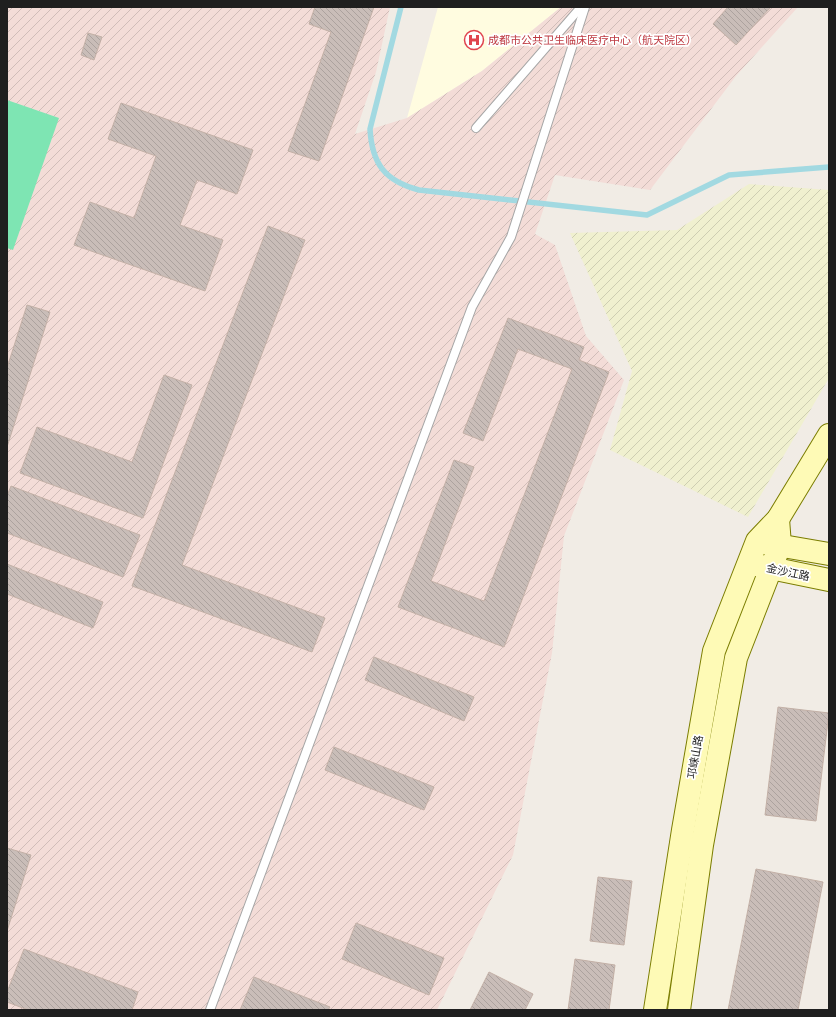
<svg xmlns="http://www.w3.org/2000/svg" width="836" height="1017" viewBox="0 0 836 1017" font-family="'Noto Sans','Noto Sans SC',sans-serif">
	<style>
		.education { fill: #fffce0 }
		.military { fill: url(#military-furrows) }
		.farmland { fill: url(#farmland-furrows) }
		.pitch { fill: #7ee5b3 }
		.lines { fill: none; stroke-linecap: round; stroke-linejoin: round }
		.stream { stroke: #a2d9e1; stroke-width: 5.5 }
		.building { fill: url(#building-back-hatch); stroke: #c3b0a6 }
		.lane-casing { stroke: #a6a6a6; stroke-width: 10 }
		.secondary-casing { stroke: #7b7d00; stroke-width: 24 }
		.lane { stroke: #fff; stroke-width: 8 }
		.secondary { stroke: #fefab6; stroke-width: 22 }
		.labels { text-anchor: middle; stroke-width: 3.5; stroke-linejoin: round; paint-order: stroke }
		.health-label { font-size: 11px; fill: #be3a42; stroke: #fff; text-anchor: start }
		.street-label { font-size: 11px; fill: #1f1f1f; stroke: #fff }
	</style>
	<defs>
		<pattern id="military-furrows" width="10" height="10" patternUnits="userSpaceOnUse"><rect width="10" height="10" fill="#f3dcd7"/><path d="M-1 1l2-2M0 10L10 0M9 11l2-2" fill="none" stroke="#d0bcb8"/></pattern>
		<pattern id="farmland-furrows" width="10" height="10" patternUnits="userSpaceOnUse"><rect width="10" height="10" fill="#f0f0cf"/><path d="M-1 1l2-2M0 10L10 0M9 11l2-2" fill="none" stroke="#cdcdb1"/></pattern>
		<pattern id="building-back-hatch" width="6" height="6" patternUnits="userSpaceOnUse"><rect width="6" height="6" fill="#c9bdb8"/><path d="M-1 5l2 2M0 0l6 6M5-1l2 2" fill="none" stroke="#aca29e"/></pattern>
	</defs>
	<rect width="100%" height="100%" fill="#f1ece5"/>
	<!-- education -->
	<polygon class="education" points="438,7 561,7 482,71 407,118"/>
	<!-- military -->
	<polygon class="military" points="7,7 390,7 376,72 355,134 407,118 482,71 561,7 798,7 736,76 650,190 555,175 535,234 555,245 586,336 624,380 564,536 552,653 513,855 437,1010 7,1010"/>
	<!-- farmland -->
	<polygon class="farmland" points="749,184 829,190 829,378 748,517 610,450 632,371 570,233 677,230"/>
	<!-- pitch -->
	<polygon class="pitch" points="7,100 59,118 13,250 7,248"/>
	<g class="lines">
		<!-- stream -->
		<path class="stream" d="M401,7L370,129C372,164 385,181 419,190L647,215L729,175L829,167"/>
	</g>
	<!-- building -->
	<g class="building">
		<polygon points="315,7 374,7 319,161 288,151 331,32 309,24"/>
		<polygon points="728,7 771,7 736,45 713,24"/>
		<polygon points="88,33 102,37 94,60 81,55"/>
		<polygon points="121,103 253,150 237,194 197,180 180,225 223,240 205,291 74,245 90,202 134,218 156,156 108,139"/>
		<polygon points="268,226 305,240 182,565 325,618 312,652 132,586"/>
		<polygon points="27,305 50,312 7,447 7,368"/>
		<polygon points="508,318 584,347 579,360 609,372 504,647 398,607 454,460 474,467 431,581 484,601 572,369 518,349 483,441 463,433"/>
		<polygon points="164,375 192,385 143,518 20,473 37,427 132,462"/>
		<polygon points="11,486 140,535 123,577 7,533 7,496"/>
		<polygon points="7,564 103,602 93,628 7,594"/>
		<polygon points="374,657 474,697 464,721 365,680"/>
		<polygon points="778,707 829,713 816,821 765,815"/>
		<polygon points="334,747 434,787 424,810 325,770"/>
		<polygon points="7,848 31,855 7,931"/>
		<polygon points="756,869 823,882 798,1010 728,1010"/>
		<polygon points="598,877 632,881 624,945 590,941"/>
		<polygon points="356,923 444,958 429,995 342,959"/>
		<polygon points="24,949 138,992 132,1010 28,1010 7,1002 7,992"/>
		<polygon points="575,959 615,965 609,1010 568,1010"/>
		<polygon points="489,972 533,994 525,1010 470,1010"/>
		<polygon points="254,977 330,1007 328,1010 240,1010"/>
	</g>
	<g class="lines">
		<!-- lane casing -->
		<g class="lane-casing">
			<g id="lane">
				<polyline points="476,128 581,7"/>
				<polyline points="210,1010 472,307 511,237 585,7"/>
			</g>
		</g>
		<!-- secondary casing -->
		<g class="secondary-casing">
			<g id="secondary">
				<polyline points="765,543 829,554"/>
				<polyline points="756,565 829,580"/>
				<polyline points="655,1010 683,830 714,651 757,541 778,519 829,435"/>
				<polyline points="679,1010 702,845 736,658 780,545 778,519"/>
			</g>
		</g>
		<!-- lane -->
		<use href="#lane" class="lane"/>
		<!-- secondary -->
		<use href="#secondary" class="secondary"/>
	</g>
	<!-- icons -->
	<defs>
		<g id="hospital-ring" transform="scale(1)"><circle r="9.5" fill="#fff" stroke="#e0444e" stroke-width="1.5"/><path d="M-5-5h3v3.5h4V-5h3V5h-3V1.5h-4V5h-3Z" fill="#e0444e"/></g>
	</defs>
	<g fill-rule="evenodd">
		<use href="#hospital-ring" x="474" y="40"/>
	</g>
	<g class="labels">
		<!-- health labels -->
		<g class="health-label">
			<text x="488" y="44">成都市公共卫生临床医疗中心（航天院区）</text>
		</g>
		<!-- street labels -->
		<g class="street-label">
			<text transform="translate(788 572) rotate(12)" y="4">金沙江路</text>
			<text transform="translate(695 757) rotate(-80)" y="4">邛崃山路</text>
		</g>
	</g>
	<!-- border -->
	<rect width="836" height="1017" fill="none" stroke="#1f1f1f" stroke-width="16"/>
</svg>
